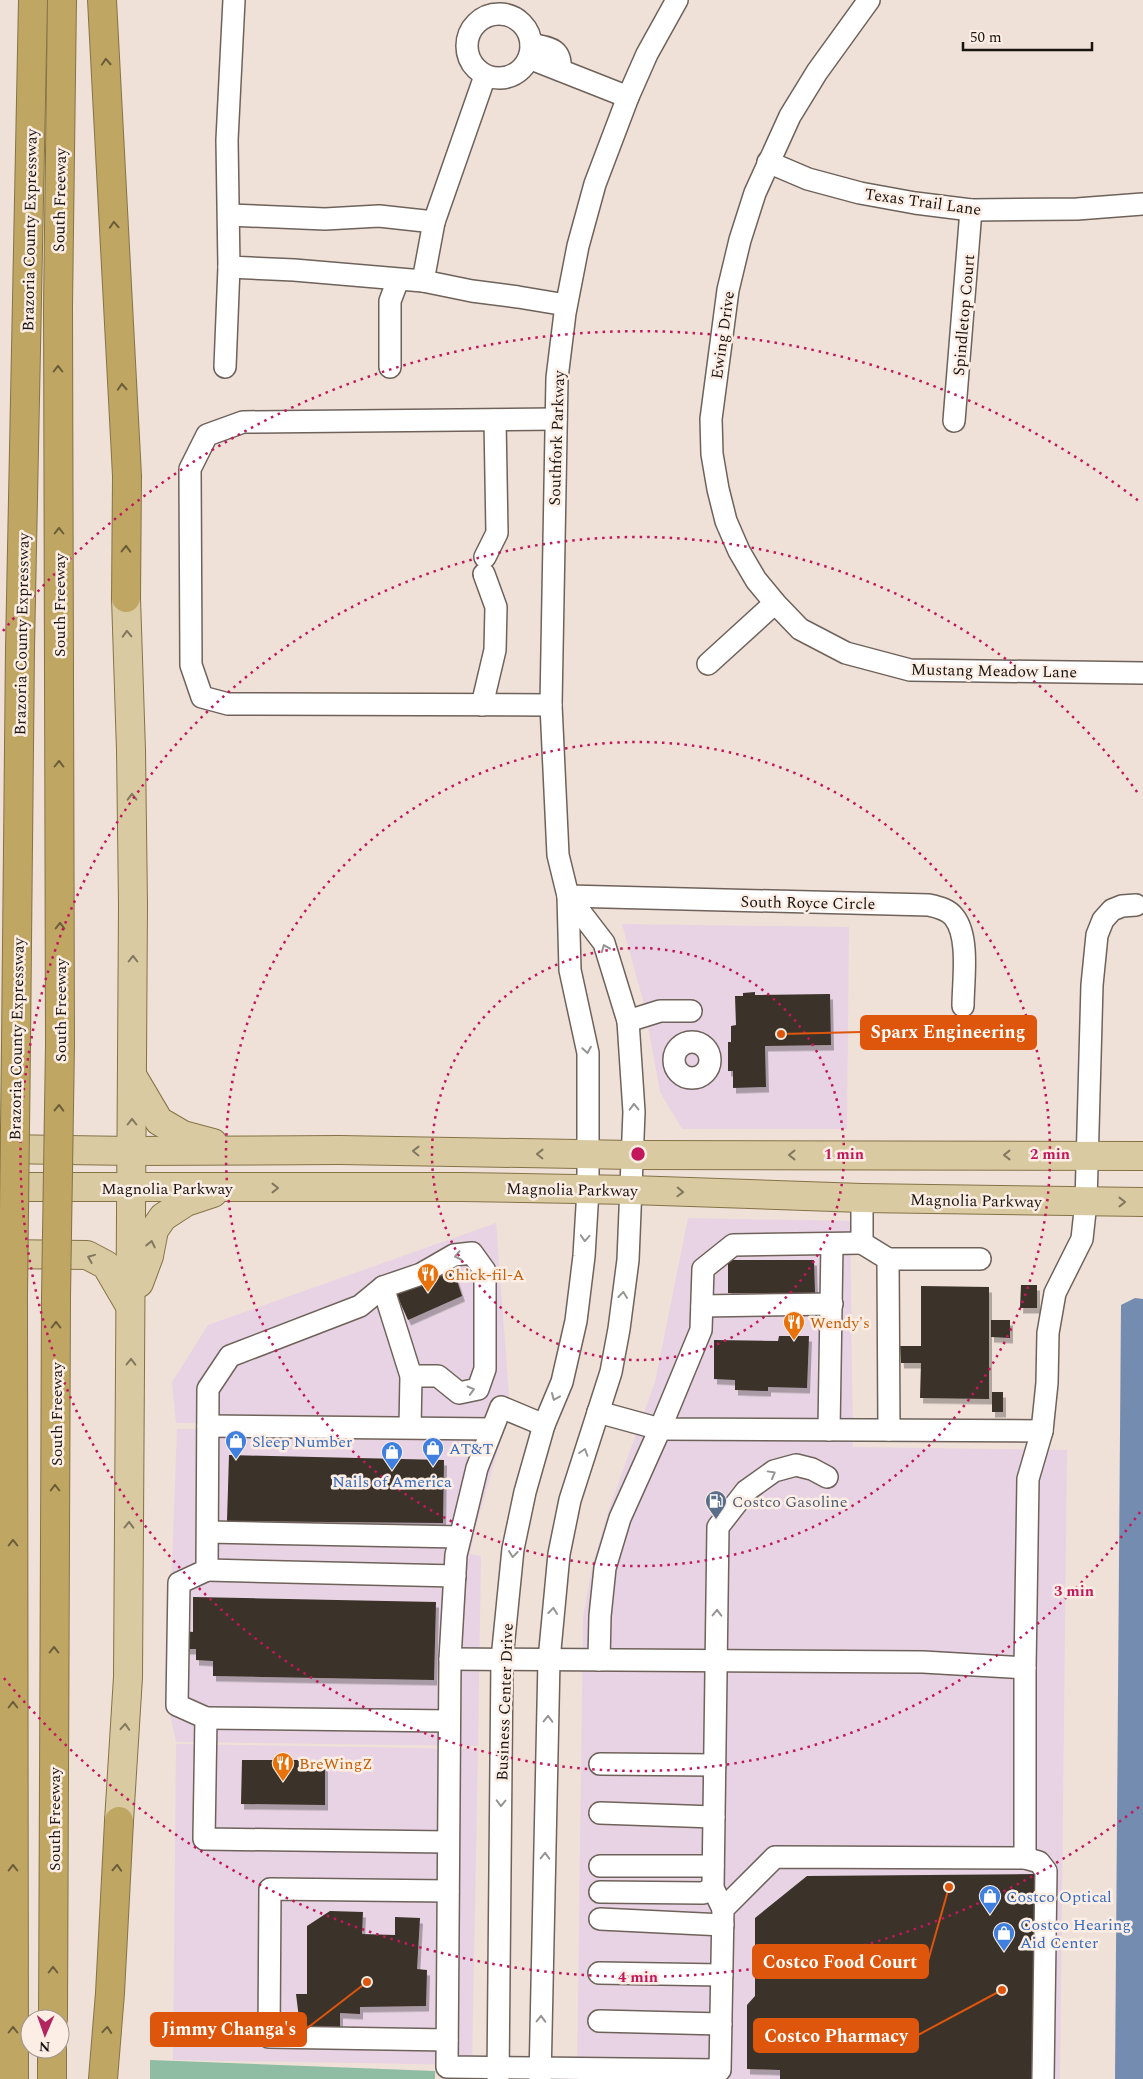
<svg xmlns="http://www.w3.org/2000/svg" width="1143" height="2079" viewBox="0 0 1143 2079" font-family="Spectral,serif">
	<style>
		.commercial { fill: #e7d3e3 }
		.forest { fill: #8fbda3 }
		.water { fill: #758cb1 }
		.building { fill: #3b3129; filter: url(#shadow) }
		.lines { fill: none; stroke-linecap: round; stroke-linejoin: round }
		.minor-casing { stroke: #6e625a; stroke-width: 24 }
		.major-casing { stroke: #857346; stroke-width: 30 }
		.highway-casing { stroke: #857346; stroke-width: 30 }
		.minor { stroke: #fff; stroke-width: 21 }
		.major { stroke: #d9caa1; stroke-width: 28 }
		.highway { stroke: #c0a663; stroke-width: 28 }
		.highway-bridge-casing { stroke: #857346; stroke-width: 30; stroke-linecap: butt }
		.highway-bridge { stroke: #c0a663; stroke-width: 28 }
		.oneway { stroke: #6c5d3a }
		.oneway2 { stroke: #827860 }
		.oneway3 { stroke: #979593 }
		.ring { fill: none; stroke: #c2185b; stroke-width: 2.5; stroke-dasharray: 2.5 5 }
		.labels { text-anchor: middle; stroke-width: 5; stroke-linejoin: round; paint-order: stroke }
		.street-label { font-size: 16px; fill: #181410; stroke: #fdeee5 }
		.food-label { font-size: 16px; fill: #c56008; stroke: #fdeee5; text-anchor: start }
		.shop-label { font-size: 16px; fill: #366cbe; stroke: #fdeee5; text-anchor: start }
		.service-label { font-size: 16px; fill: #4e5e75; stroke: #fdeee5; text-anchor: start }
		.centre { fill: #c2185b; stroke: #fdeee5; stroke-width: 2.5 }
		.ring-label { font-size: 15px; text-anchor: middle; font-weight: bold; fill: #c2185b; stroke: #fdeee5; stroke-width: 5; stroke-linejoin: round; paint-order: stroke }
		.leader { fill: none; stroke: #de560c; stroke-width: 2 }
		.callout-dot { fill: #de560c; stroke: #fdeee5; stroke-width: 2 }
		.callout { fill: #de560c; stroke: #de560c; stroke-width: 2 }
		.callout-label { font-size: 18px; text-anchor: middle; font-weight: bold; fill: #fff }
	</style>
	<defs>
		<filter id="shadow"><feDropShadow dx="3" dy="5.5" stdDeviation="0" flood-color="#0004"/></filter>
	</defs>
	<rect width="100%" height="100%" fill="#efe1d8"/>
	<!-- commercial -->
	<g class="commercial">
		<polygon points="622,924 849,927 847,1129 682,1129 660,1092 644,1004"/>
		<polygon points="688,1218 850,1221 853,1447 1067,1450 1060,2079 577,2079 583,1618 592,1567 609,1509 655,1382"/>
		<polygon points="496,1223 509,1395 505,1426 176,1423 172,1382 208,1325"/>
		<polygon points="177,1429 503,1433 476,1526 470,1554 481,1556 478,1746 176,1742 167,1701"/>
		<polygon points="176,1744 478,1749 472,2065 173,2060"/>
	</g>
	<!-- forest -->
	<polygon class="forest" points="150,2060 435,2071 435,2079 150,2079"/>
	<!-- water -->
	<polygon class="water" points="1135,1298 1143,1299 1143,2079 1115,2079 1121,1305"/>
	<!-- building -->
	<g class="building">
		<polygon points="755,992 755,995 830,994 831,1045 765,1046 766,1087 733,1088 733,1071 728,1071 728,1042 731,1042 731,1026 736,1025 735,996 743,996 743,993"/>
		<polygon points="728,1260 814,1260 815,1293 728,1293"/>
		<polygon points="452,1265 462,1296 408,1320 394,1289"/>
		<polygon points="1021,1285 1037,1285 1037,1308 1020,1308"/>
		<polygon points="921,1286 989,1287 989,1399 920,1398 921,1363 901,1363 900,1346 921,1346"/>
		<polygon points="991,1320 1010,1320 1010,1338 991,1337"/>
		<polygon points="779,1336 809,1336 807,1388 768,1387 768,1391 735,1390 735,1380 714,1379 714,1340 778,1341"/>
		<rect x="992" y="1392" width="11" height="20"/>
		<polygon points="229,1455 444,1460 443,1523 227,1521"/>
		<polygon points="193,1597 436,1602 434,1680 213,1676 213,1661 196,1660 196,1649 185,1649 185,1631 193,1632"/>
		<polygon points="242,1760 325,1760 325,1805 241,1804"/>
		<polygon points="1038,1874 1036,2079 780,2079 780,2070 747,2069 747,2005 755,1996 755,1918 807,1876"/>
		<polygon points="330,1911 363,1912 362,1934 395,1935 395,1917 420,1918 417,1969 427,1970 426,2006 360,2007 360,2014 340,2013 340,2028 319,2027 319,2035 301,2034 296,1994 307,1994 307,1926"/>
	</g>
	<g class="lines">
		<!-- minor casing -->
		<g class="minor-casing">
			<g id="minor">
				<polyline points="234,0 227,140 229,267 294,270 423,281 472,291 518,297 566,305"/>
				<polyline points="869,0 817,72 790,116 755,193 740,240 728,290 711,419 712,454 718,489 726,521 739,551 756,580 775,603 800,629 846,653 910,670 1143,673"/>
				<circle cx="499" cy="46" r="32"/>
				<path d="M531,44C549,48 562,48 560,70"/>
				<polyline points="529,58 628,97"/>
				<polyline points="768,162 808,179 860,193 915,203 971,210 1077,209 1143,204"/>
				<polyline points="229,215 325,219 379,216 434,222 485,76"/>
				<polyline points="423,281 434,222"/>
				<polyline points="225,367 229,267"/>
				<polyline points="390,367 390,301 398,280"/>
				<polyline points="954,421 971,210"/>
				<polyline points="485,557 497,533 495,420"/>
				<polyline points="708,664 775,603"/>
				<polyline points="482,705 495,650 496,607 484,574"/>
				<polyline points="551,705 228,704 202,697 191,665 190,469 207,435 243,422 556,419"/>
				<path d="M568,896L929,905C938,907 948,909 954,917C970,937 963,981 963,1006"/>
				<polyline points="628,1021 660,1011 691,1011"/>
				<circle cx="692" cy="1060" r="18"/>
				<polyline points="862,1198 862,1243 888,1259 889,1430"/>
				<polyline points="888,1259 980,1259"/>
				<polyline points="383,1287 411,1376 410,1427"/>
				<polyline points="702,1306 832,1304"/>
				<polyline points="411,1376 438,1376 459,1393 478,1389 485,1369 485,1271 472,1253 454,1255 421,1274 383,1287 360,1306 230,1356 208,1389 207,1570 179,1583 177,1705 206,1718 204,1839 448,1842"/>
				<polyline points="598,1412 660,1429 1042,1431"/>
				<polyline points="544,1425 501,1407 477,1468 456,1555 450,1659 447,2067 720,2070 723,1909 775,1857 1025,1858 1025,1668 1028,1479 1042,1431 1047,1383 1048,1333 1055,1293 1082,1239 1086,1202 1092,985 1097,935 1103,920 1112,910 1122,906 1136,905"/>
				<polyline points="208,1426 492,1429"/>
				<polyline points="829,1430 832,1244"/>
				<polyline points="208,1532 460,1537"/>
				<polyline points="207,1570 455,1576"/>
				<polyline points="450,1659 923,1662 1025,1668"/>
				<polyline points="599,1660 600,1616 605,1568 620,1518 660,1429 701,1330 703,1269 733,1245 862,1243"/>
				<polyline points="206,1718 449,1721"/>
				<polyline points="600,1764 715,1765"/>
				<polyline points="600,1813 714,1817"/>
				<polyline points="1025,1858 1039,1862 1046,1871 1043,2079"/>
				<polyline points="600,1866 713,1866"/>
				<polyline points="600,1892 703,1893 713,1888"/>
				<polyline points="723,1909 713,1888 718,1527 746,1491 774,1471 796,1465 812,1469 827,1477"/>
				<polyline points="600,1919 723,1925"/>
				<polyline points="599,1973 722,1975"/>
				<polyline points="599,2021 721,2024"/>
				<polyline points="447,2040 269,2037 270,1889 448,1891"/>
				<polyline points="498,2079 502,1659 513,1549 525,1492 544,1425 562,1382 576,1321 584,1256 588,1190 588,1053 570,970 568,896 558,855 551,705 557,378 565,313 578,246 595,184 628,97 647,54 677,0"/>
				<polyline points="540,2079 549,1660 559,1554 570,1500 611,1372 619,1329 628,1260 634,1112 628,1021 604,943 568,896"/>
			</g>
		</g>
		<!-- major casing -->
		<g class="major-casing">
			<g id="major">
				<polyline points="133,1077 159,1121 183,1135 213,1143"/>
				<polyline points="0,1149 132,1151 340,1150 633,1155 1143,1156"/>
				<polyline points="0,1187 462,1187 631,1190 862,1198 1143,1202"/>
				<polyline points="0,1254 87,1255 106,1265 130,1306"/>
				<polyline points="139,1283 149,1256 154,1230 163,1217 186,1202 213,1193"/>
				<polyline points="119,1821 128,1677 133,905 131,750 126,598"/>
			</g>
		</g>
		<!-- highway casing -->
		<g class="highway-casing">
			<g id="highway">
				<polyline points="102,0 127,476 126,598"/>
				<polyline points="16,1044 20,648 33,0"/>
				<polyline points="60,1045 58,307 62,0"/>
				<polyline points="13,1295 14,2079"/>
				<polyline points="53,2019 56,1297"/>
				<polyline points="52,2079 52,2049"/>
				<polyline points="103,2079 110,1993 119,1821"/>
			</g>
		</g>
		<!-- minor -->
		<use href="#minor" class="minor"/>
		<!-- major -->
		<use href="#major" class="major"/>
		<!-- highway -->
		<use href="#highway" class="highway"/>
		<!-- highway-bridge casing -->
		<g class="highway-bridge-casing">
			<g id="highway-bridge">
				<polyline points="13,1295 16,1044"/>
				<polyline points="56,1297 60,1045"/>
			</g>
		</g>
		<!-- highway-bridge -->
		<use href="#highway-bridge" class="highway-bridge"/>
	</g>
	<!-- one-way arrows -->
	<defs><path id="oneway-chevron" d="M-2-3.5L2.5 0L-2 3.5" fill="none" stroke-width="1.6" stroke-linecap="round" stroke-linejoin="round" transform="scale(1.25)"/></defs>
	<g class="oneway">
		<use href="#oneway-chevron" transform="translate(106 62) rotate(-93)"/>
		<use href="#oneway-chevron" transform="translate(114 225) rotate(-93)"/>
		<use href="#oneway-chevron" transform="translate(58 369) rotate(-90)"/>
		<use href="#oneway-chevron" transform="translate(122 387) rotate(-93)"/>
		<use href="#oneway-chevron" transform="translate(59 531) rotate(-90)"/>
		<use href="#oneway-chevron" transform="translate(126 549) rotate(-89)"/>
		<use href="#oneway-chevron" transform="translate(59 764) rotate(-90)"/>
		<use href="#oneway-chevron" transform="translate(60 926) rotate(-90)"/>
		<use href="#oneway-chevron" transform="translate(59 1108) rotate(-89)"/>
		<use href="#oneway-chevron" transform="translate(56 1325) rotate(-90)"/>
		<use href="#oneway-chevron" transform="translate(55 1488) rotate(-90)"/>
		<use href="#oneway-chevron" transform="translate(13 1543) rotate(-90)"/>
		<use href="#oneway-chevron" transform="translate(54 1650) rotate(-90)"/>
		<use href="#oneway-chevron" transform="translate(13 1705) rotate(-90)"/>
		<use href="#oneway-chevron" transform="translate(13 1868) rotate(-90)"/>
		<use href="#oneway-chevron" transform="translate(117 1868) rotate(-87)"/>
		<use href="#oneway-chevron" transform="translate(53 1970) rotate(-90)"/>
		<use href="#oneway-chevron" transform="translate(13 2030) rotate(-90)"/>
		<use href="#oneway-chevron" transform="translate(107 2030) rotate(-85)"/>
	</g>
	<g class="oneway2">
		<use href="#oneway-chevron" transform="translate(127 634) rotate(-92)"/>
		<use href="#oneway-chevron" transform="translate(132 797) rotate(-91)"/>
		<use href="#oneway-chevron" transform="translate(133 959) rotate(-90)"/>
		<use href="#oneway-chevron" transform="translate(132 1122) rotate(-90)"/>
		<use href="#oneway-chevron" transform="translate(416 1151) rotate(-179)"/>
		<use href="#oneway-chevron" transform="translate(540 1154) rotate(-179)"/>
		<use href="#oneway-chevron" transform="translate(792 1155) rotate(180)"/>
		<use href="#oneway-chevron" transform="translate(1007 1155) rotate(180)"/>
		<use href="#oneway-chevron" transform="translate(275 1188)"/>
		<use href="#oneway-chevron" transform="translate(680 1192) rotate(2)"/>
		<use href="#oneway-chevron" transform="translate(1122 1202)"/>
		<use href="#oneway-chevron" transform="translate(151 1244) rotate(-78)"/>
		<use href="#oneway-chevron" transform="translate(91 1258) rotate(-158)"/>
		<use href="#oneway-chevron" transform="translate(131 1362) rotate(-89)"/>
		<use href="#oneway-chevron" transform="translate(129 1525) rotate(-89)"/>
		<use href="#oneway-chevron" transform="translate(125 1727) rotate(-86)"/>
	</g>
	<g class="oneway3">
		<use href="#oneway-chevron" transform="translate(605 948) rotate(-112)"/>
		<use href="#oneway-chevron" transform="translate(587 1050) rotate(81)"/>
		<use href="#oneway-chevron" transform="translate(634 1107) rotate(-91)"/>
		<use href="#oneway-chevron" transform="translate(585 1238) rotate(94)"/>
		<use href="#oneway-chevron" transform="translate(458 1256) rotate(168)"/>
		<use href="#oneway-chevron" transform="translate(623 1295) rotate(-83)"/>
		<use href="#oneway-chevron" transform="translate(471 1390) rotate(-16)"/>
		<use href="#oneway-chevron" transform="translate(555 1397) rotate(113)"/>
		<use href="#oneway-chevron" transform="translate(584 1452) rotate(-72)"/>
		<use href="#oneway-chevron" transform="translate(772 1474) rotate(-29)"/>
		<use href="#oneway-chevron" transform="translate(513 1554) rotate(97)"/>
		<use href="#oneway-chevron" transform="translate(553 1611) rotate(-84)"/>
		<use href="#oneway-chevron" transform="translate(717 1613) rotate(-89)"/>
		<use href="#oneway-chevron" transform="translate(548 1719) rotate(-89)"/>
		<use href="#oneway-chevron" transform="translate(501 1803) rotate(91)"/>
		<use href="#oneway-chevron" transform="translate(545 1856) rotate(-89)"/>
		<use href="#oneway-chevron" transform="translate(541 2019) rotate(-89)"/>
	</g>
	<!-- distance rings -->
	<g class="ring">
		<circle cx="638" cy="1154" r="206"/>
		<circle cx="638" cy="1154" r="412"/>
		<path d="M1140 1512A617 617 0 1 1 1140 796"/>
		<path d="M1139 1807A823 823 0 0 1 3 1677M3 631A823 823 0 0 1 1139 501"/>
	</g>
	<!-- icons -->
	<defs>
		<g id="restaurant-pin" transform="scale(1.125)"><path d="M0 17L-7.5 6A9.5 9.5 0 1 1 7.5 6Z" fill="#e8710a" stroke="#fdeee5"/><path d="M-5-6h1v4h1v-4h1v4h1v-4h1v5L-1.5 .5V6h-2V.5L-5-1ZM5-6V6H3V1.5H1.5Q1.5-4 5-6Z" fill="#fff"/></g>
		<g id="shop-pin" transform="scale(1.125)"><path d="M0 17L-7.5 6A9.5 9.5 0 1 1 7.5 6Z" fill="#3f7fe0" stroke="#fdeee5"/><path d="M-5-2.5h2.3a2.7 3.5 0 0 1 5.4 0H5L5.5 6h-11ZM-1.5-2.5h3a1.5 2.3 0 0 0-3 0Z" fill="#fff"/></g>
		<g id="fuel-pin" transform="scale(1.125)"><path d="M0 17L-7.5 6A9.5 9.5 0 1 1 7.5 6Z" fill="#5c6f8a" stroke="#fdeee5"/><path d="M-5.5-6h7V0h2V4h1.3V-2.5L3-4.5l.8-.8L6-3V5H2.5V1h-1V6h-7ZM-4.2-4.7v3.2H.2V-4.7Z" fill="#fff"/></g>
	</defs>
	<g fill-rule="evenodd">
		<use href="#restaurant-pin" x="428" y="1274"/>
		<use href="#restaurant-pin" x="794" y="1322"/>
		<use href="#shop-pin" x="236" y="1441"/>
		<use href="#shop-pin" x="433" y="1448"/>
		<use href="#shop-pin" x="392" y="1452"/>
		<use href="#fuel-pin" x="716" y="1501"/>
		<use href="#restaurant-pin" x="283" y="1763"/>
		<use href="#shop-pin" x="990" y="1896"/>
		<use href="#shop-pin" x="1004" y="1933"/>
	</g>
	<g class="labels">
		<!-- street labels -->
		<g class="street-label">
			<text transform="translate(59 200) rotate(-89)" y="6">South Freeway</text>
			<text transform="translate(923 201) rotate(8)" y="6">Texas Trail Lane</text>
			<text transform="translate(29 230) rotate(-89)" y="6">Brazoria County Expressway</text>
			<text transform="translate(963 315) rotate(-85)" y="6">Spindletop Court</text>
			<text transform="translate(722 335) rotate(-82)" y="6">Ewing Drive</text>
			<text transform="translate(556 438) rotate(-88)" y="6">Southfork Parkway</text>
			<text transform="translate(59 605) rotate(-90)" y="6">South Freeway</text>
			<text transform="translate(21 634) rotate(-89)" y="6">Brazoria County Expressway</text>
			<text transform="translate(994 670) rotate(1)" y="6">Mustang Meadow Lane</text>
			<text transform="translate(808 902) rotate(1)" y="6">South Royce Circle</text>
			<text transform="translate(60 1010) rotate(-90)" y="6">South Freeway</text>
			<text transform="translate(16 1039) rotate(-89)" y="6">Brazoria County Expressway</text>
			<text x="167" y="1194">Magnolia Parkway</text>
			<text transform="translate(572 1189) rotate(1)" y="6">Magnolia Parkway</text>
			<text transform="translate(976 1200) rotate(1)" y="6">Magnolia Parkway</text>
			<text transform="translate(56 1414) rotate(-90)" y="6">South Freeway</text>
			<text transform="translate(504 1702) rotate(-88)" y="6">Business Center Drive</text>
			<text transform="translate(54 1819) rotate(-90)" y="6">South Freeway</text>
		</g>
		<!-- food labels -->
		<g class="food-label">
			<text x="444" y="1280">Chick-fil-A</text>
			<text x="810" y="1328">Wendy's</text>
			<text x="299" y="1769">BreWingZ</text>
		</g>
		<!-- shop labels -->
		<g class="shop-label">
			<text x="252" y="1447">Sleep Number</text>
			<text x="449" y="1454">AT&amp;T</text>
			<text x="392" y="1487" text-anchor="middle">Nails of America</text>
			<text x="1006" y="1902">Costco Optical</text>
			<text x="1020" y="1930">Costco Hearing<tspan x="1020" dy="18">Aid Center</tspan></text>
		</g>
		<!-- service labels -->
		<g class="service-label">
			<text x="732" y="1507">Costco Gasoline</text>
		</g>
	</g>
	<circle cx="638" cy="1154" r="8" class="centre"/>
	<g class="ring-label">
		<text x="844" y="1159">1 min</text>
		<text x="1050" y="1159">2 min</text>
		<text x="1074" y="1596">3 min</text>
		<text x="638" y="1982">4 min</text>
	</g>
	<!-- callouts -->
	<path class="leader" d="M781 1034L861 1032M949 1887L928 1961M367 1982L306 2029M1002 1990L918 2035"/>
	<g class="callout-dot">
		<circle cx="781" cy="1034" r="5"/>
		<circle cx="949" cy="1887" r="5"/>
		<circle cx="367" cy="1982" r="5"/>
		<circle cx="1002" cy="1990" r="5"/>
	</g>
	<g class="callout">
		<rect x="861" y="1016" width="175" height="33" rx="5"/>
		<rect x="753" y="1945" width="175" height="33" rx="5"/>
		<rect x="151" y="2013" width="155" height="33" rx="5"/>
		<rect x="754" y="2019" width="164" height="33" rx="5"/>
	</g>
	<g class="callout-label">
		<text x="948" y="1038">Sparx Engineering</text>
		<text x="840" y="1968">Costco Food Court</text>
		<text x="229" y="2035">Jimmy Changa's</text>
		<text x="836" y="2042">Costco Pharmacy</text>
	</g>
	<!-- north arrow -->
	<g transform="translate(45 2034) rotate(182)"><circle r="24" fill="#fdeee5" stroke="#a19790"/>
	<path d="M0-4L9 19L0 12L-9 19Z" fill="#b2265f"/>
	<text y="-8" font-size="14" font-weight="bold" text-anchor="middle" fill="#181410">N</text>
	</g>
	<!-- scale -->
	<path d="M963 42v8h129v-8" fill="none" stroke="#181410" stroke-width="2.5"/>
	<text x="970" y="42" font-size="15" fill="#181410" stroke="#fdeee5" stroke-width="4" paint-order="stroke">50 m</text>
</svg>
